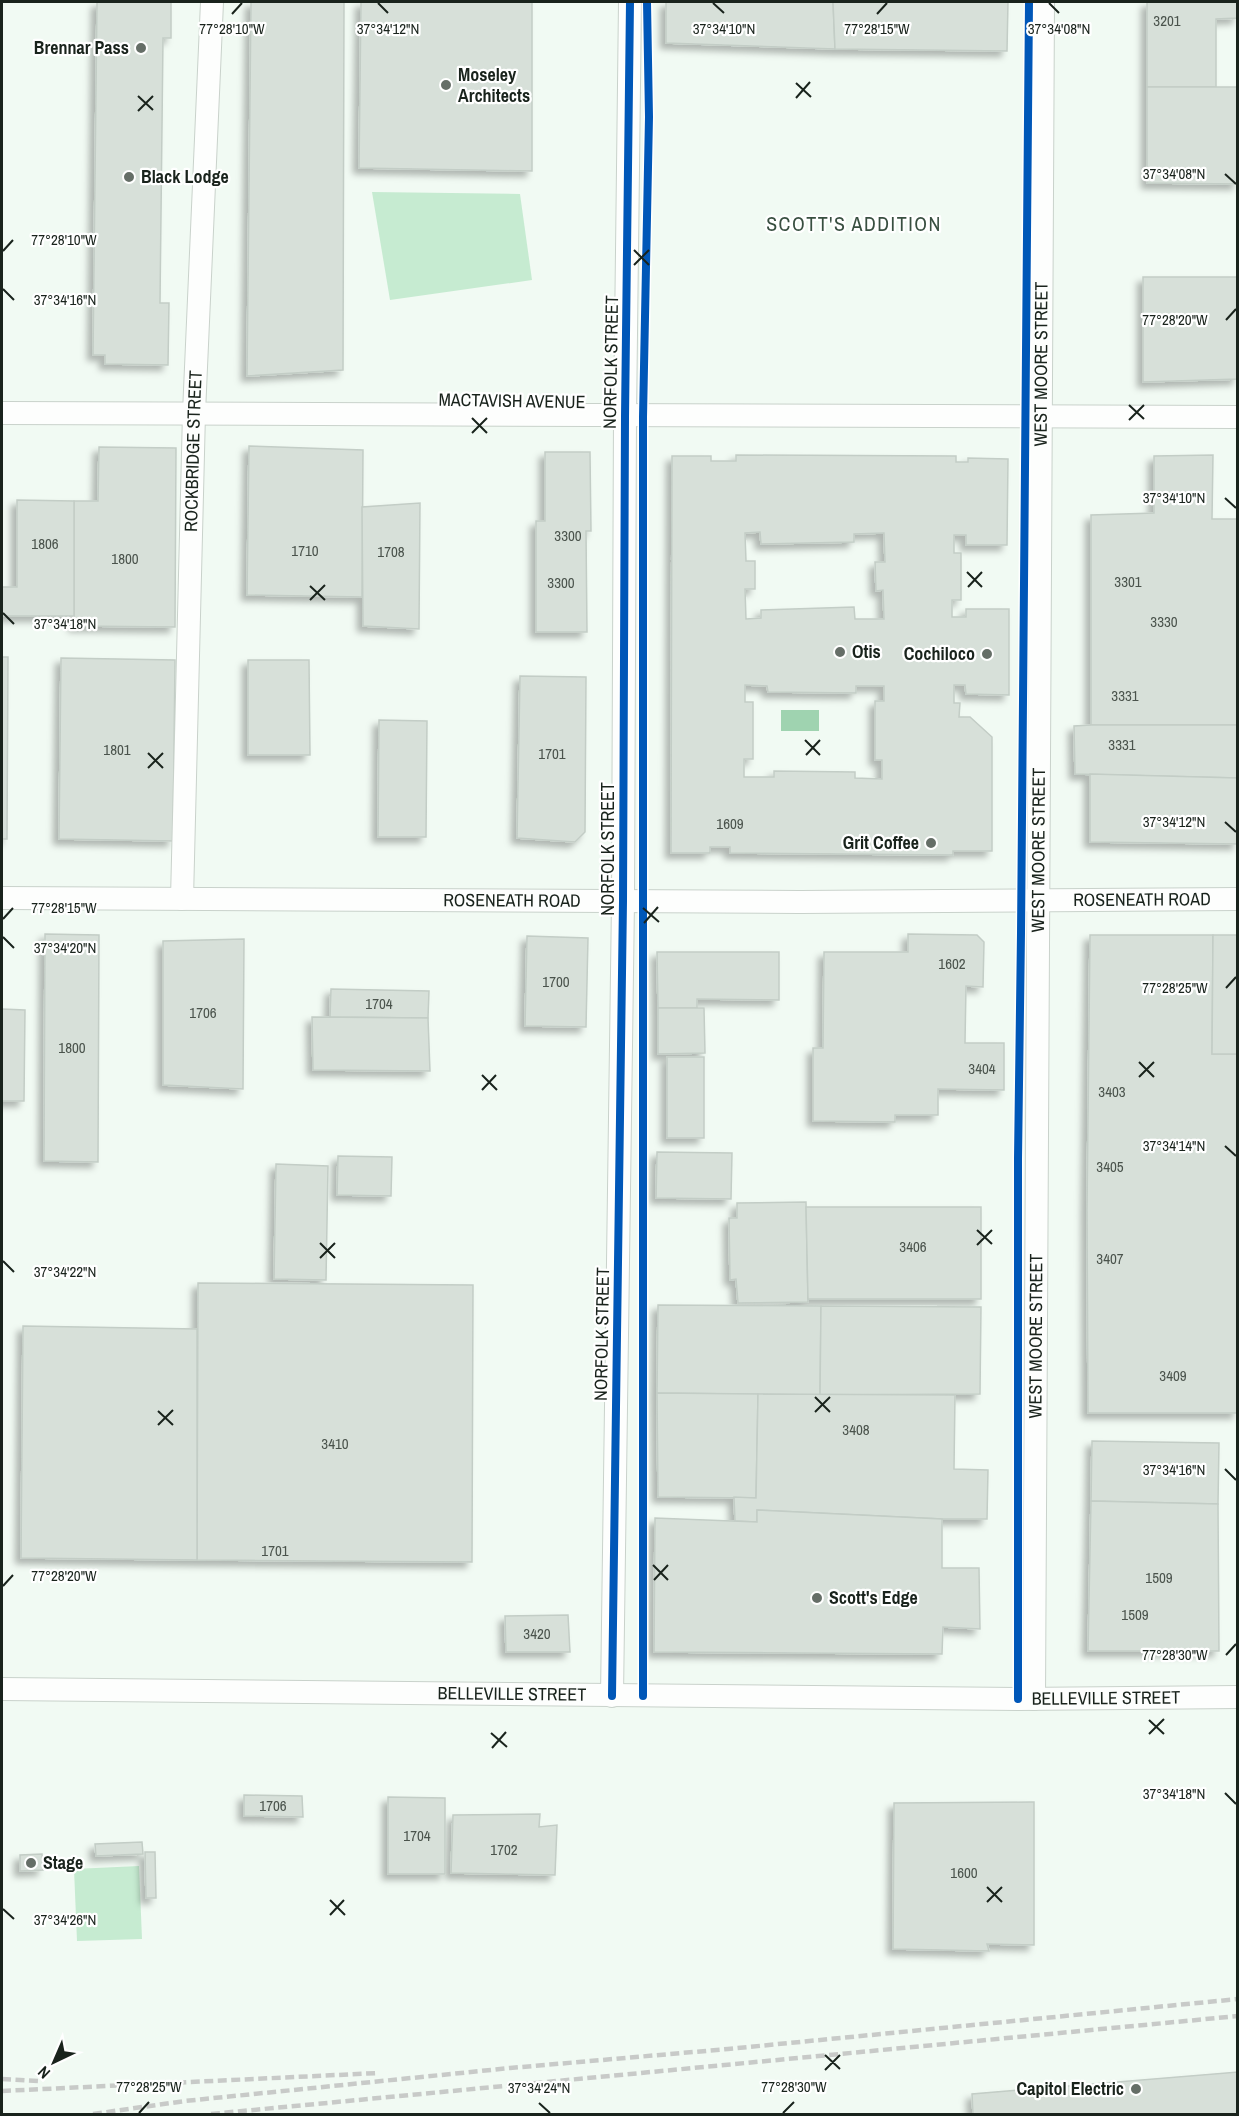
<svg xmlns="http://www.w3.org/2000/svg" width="1239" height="2116" viewBox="0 0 1239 2116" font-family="'Archivo Narrow',sans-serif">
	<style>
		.green { fill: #c6ebd1 }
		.water { fill: #9fd3b0 }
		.building { fill: #d7e0d9; stroke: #c3cdc6; stroke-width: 1.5; fill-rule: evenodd; filter: url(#shadow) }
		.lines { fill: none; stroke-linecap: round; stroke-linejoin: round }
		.street-casing { stroke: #c9d2cb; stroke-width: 24 }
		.street { stroke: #fdfefd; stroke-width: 22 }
		.rail { stroke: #c8cac8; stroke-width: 4.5; stroke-dasharray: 9 4.5; stroke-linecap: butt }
		.cycleway-casing { stroke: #fff; stroke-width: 11 }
		.cycleway { stroke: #0057b8; stroke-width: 8 }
		.ticks { fill: none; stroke: #19231c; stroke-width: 2 }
		.poi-dot { fill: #656e67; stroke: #fff; stroke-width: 2 }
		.labels { text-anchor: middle; stroke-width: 4.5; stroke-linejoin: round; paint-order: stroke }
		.number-label { font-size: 15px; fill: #4a534c }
		.poi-label { font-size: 18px; font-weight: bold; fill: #19231c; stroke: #fff; text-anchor: start }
		.street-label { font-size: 18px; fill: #19231c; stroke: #fff }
		.neighbourhood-label { font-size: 20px; letter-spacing: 1.5px; fill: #384f40; stroke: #fff }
		.ticks-label { font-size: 15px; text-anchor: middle; fill: #19231c; stroke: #fff; stroke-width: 4.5; stroke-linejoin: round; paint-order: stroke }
	</style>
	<defs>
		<filter id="shadow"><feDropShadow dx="-5.5" dy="5.5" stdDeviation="3" flood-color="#0004"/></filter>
	</defs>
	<rect width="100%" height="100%" fill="#f1faf3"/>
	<!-- green -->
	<g class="green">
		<polygon points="372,192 520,194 532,280 390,300"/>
		<polygon points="139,1866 142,1939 77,1941 74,1869"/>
	</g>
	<!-- water -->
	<rect class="water" x="781" y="710" width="38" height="21"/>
	<!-- building -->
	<g class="building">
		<polygon points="97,2 171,2 171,38 163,38 160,303 169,303 168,365 105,364 105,355 93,355"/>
		<polygon points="251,2 344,2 343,370 247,376"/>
		<polygon points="361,2 532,2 532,171 359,168"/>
		<polygon points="666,2 833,2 835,49 666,43"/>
		<polygon points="833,2 1008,2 1007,51 835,49"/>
		<polygon points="1147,2 1238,2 1238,18 1216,19 1216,87 1147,87"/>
		<polygon points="1147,87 1238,87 1238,184 1147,183"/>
		<polygon points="1143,277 1238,277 1238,379 1143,382"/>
		<polygon points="249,446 363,450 362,597 247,595"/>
		<polygon points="99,447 176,448 175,627 74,626 74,501 98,501"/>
		<polygon points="545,452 590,452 591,531 586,531 587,632 536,632 536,521 545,521"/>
		<path d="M736,455L956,456V462H968V458L1008,459L1007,545H966V535H954V553H961V600H952V617H966V609H1009V695L966,694L965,685H954V703H960L959,717H970L992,737V851H953V855L730,853V847H710V853H671L672,456H711V461H736ZM760,532L761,544L854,542V534L884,533L885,562H875L876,591L883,590L884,619H855L854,607L761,610V618L746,619L745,589H755V561H746L745,533ZM745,685L767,686L768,692L856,693V686H884V701H875V760H882V779L855,778V772L774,771V777H744V759H753V702H745Z"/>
		<polygon points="1213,455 1212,519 1238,519 1238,725 1091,725 1091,515 1154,513 1154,456"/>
		<polygon points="17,500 74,501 74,616 2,616 2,587 17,587"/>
		<polygon points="420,503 419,629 363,626 362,507"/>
		<polygon points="2,657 8,657 7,839 2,839"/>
		<polygon points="61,658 175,660 173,841 59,839"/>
		<polygon points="248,660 309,660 310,755 248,755"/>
		<polygon points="520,676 586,677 585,832 575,842 517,838"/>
		<polygon points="379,720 427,721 426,837 378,837"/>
		<polygon points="1091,725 1238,725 1238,778 1075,774 1074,726"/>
		<polygon points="1090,774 1238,778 1238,844 1090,842"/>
		<polygon points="45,934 99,935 98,1162 44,1161"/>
		<polygon points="908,934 977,935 984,942 983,987 966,986 965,1043 1004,1043 1004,1090 938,1089 938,1115 895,1115 895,1122 813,1121 813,1048 823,1048 824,952 908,952"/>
		<polygon points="1090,935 1213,935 1212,1054 1238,1054 1238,1413 1088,1413 1087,1210"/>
		<polygon points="1213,935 1238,935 1238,1054 1212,1054"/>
		<polygon points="527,936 588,938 586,1027 525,1026"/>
		<polygon points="244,939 243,1089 163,1085 163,941"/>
		<polygon points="657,952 779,952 779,1000 697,999 697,1008 658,1008"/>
		<polygon points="331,989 429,991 428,1018 330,1017"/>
		<polygon points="658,1008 704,1008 705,1053 658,1054"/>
		<polygon points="2,1009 25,1010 24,1101 2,1101"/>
		<polygon points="312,1017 428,1018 430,1071 313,1070"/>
		<rect x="667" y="1057" width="37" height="81"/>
		<polygon points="657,1152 732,1153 731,1199 656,1198"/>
		<polygon points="338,1156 392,1157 391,1196 337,1195"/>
		<polygon points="276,1164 328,1166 326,1280 274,1279"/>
		<polygon points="806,1202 808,1302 738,1303 736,1279 730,1280 729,1218 737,1218 737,1203"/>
		<polygon points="806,1207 981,1207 981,1299 808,1299"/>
		<polygon points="198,1283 473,1285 472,1562 197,1560"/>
		<polygon points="658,1305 821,1306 820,1395 657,1393"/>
		<polygon points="821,1306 981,1307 980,1394 820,1395"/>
		<polygon points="23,1326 197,1329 197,1560 21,1558"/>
		<polygon points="657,1393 758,1394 756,1498 658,1497"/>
		<polygon points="758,1394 955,1395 954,1469 988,1470 987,1519 942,1519 757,1510 757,1522 735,1521 734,1497 756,1498"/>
		<polygon points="1092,1441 1219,1443 1218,1504 1091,1501"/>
		<polygon points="1091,1501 1218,1504 1219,1651 1088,1651"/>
		<polygon points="757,1510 942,1519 942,1568 979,1568 980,1629 943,1627 942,1654 654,1652 655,1518 757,1522"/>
		<polygon points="568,1615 570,1652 506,1652 505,1616"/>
		<polygon points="244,1795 302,1796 303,1817 244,1816"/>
		<polygon points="388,1797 445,1798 445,1874 388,1874"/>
		<polygon points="1032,1802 1034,1802 1034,1945 987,1944 989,1951 893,1949 894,1803"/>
		<polygon points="540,1814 539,1827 557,1825 555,1875 451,1873 453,1815"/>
		<polygon points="142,1842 143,1854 96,1856 95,1844"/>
		<polygon points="145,1852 155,1852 156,1898 146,1898"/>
		<polygon points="42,1854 43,1870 20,1871 20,1855"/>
		<polygon points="1238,2072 1238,2114 973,2114 972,2094"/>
	</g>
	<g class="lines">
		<!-- street casing -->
		<g class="street-casing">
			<g id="street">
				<polyline points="2,413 1238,417"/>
				<path id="s1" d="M2,898L800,902L1238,899"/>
				<path id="s2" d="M182,899L194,413L212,2"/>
				<path id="s3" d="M2,1689L1018,1699L1238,1697"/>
				<polyline points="612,1696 623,901 625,417 630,2"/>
				<path id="s4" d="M1034,1699L1043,2"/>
			</g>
		</g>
		<!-- street -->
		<use href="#street" class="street"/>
		<!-- rail -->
		<g class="rail">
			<polyline points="2,2079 38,2081"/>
			<polyline points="2,2091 379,2073"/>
			<polyline points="93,2114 185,2101 510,2068 728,2049 1238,1999"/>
			<polyline points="211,2114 1238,2016"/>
		</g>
		<!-- cycleway casing -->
		<g class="cycleway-casing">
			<g id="cycleway">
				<polyline points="612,1696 623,901 625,417 630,2"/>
				<polyline points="643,1696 643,417 649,117 647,2"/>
				<polyline points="1018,1699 1018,1159 1021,933 1029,2"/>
			</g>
		</g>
		<!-- cycleway -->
		<use href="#cycleway" class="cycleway"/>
	</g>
	<!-- ticks -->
	<path class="ticks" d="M378,3L388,13M713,3L724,13M1049,3L1059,13M232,14L242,3M877,14L887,3M796,83L811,97M138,96L153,110M796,98L810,82M138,111L153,96M1225,174L1236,184M634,250L649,265M3,251L13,240M634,265L649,250M3,289L14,300M1226,320L1236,309M1129,405L1144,419M472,418L487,433M1129,420L1144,405M472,433L487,418M1225,498L1236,508M967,572L982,587M310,586L325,600M968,587L982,572M310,600L325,585M3,613L14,624M805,740L820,755M148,753L163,768M806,755L820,740M148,768L163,753M1225,822L1236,832M643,908L659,922M3,919L13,908M644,923L658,907M3,937L14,948M1226,988L1236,977M1139,1062L1154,1077M482,1075L497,1090M1139,1077L1154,1062M482,1090L496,1075M1225,1146L1236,1156M977,1230L992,1244M320,1243L335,1258M977,1245L992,1230M320,1258L335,1243M3,1261L14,1272M815,1397L830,1412M158,1411L173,1425M815,1412L830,1397M158,1425L173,1410M1225,1469L1236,1480M653,1565L668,1580M654,1580L668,1565M3,1586L13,1575M1226,1655L1236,1644M1149,1720L1164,1734M491,1733L507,1747M1149,1734L1164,1719M492,1748L506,1732M1225,1793L1236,1804M987,1887L1002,1902M330,1900L345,1915M987,1902L1002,1887M3,1909L14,1919M330,1915L344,1900M825,2055L840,2069M825,2070L840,2055M539,2103L550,2113M139,2113L149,2102M783,2113L794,2102"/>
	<!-- markers -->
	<g class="poi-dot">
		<circle cx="141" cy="48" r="6"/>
		<circle cx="446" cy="85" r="6"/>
		<circle cx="129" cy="177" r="6"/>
		<circle cx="840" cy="652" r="6"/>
		<circle cx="987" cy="654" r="6"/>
		<circle cx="931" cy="843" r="6"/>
		<circle cx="817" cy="1598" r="6"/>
		<circle cx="31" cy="1863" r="6"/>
		<circle cx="1136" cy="2089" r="6"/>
	</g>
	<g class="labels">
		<!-- number labels -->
		<g class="number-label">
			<text x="1167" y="26">3201</text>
			<text x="568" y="541">3300</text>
			<text x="45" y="549">1806</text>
			<text x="305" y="556">1710</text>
			<text x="391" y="557">1708</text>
			<text x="125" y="564">1800</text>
			<text x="1128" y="587">3301</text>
			<text x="561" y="588">3300</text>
			<text x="1164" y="627">3330</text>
			<text x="1125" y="701">3331</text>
			<text x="1122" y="750">3331</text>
			<text x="117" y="755">1801</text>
			<text x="552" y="759">1701</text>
			<text x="730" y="829">1609</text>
			<text x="952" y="969">1602</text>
			<text x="556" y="987">1700</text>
			<text x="379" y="1009">1704</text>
			<text x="203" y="1018">1706</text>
			<text x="72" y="1053">1800</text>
			<text x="982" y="1074">3404</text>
			<text x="1112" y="1097">3403</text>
			<text x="1110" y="1172">3405</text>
			<text x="913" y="1252">3406</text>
			<text x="1110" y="1264">3407</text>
			<text x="1173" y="1381">3409</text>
			<text x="856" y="1435">3408</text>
			<text x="335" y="1449">3410</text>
			<text x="275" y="1556">1701</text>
			<text x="1159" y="1583">1509</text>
			<text x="1135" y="1620">1509</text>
			<text x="537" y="1639">3420</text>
			<text x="273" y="1811">1706</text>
			<text x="417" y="1841">1704</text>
			<text x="504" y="1855">1702</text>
			<text x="964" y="1878">1600</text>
		</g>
		<!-- poi labels -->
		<g class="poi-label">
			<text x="129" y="54" text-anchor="end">Brennar Pass</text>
			<text x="458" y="81">Moseley<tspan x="458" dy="21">Architects</tspan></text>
			<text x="141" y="183">Black Lodge</text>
			<text x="852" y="658">Otis</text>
			<text x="975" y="660" text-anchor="end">Cochiloco</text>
			<text x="919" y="849" text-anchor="end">Grit Coffee</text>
			<text x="829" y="1604">Scott's Edge</text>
			<text x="43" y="1869">Stage</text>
			<text x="1124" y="2095" text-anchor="end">Capitol Electric</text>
		</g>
		<!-- street labels -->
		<g class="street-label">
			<text transform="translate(611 362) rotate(-89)" y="6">NORFOLK STREET</text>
			<text dy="6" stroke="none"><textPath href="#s4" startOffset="1335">WEST MOORE STREET</textPath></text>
			<text transform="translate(512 401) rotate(1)" y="6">MACTAVISH AVENUE</text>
			<text dy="6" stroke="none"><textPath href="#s2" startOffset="448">ROCKBRIDGE STREET</textPath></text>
			<text transform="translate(608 849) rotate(-90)" y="6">NORFOLK STREET</text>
			<text dy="6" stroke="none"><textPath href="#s4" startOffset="849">WEST MOORE STREET</textPath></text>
			<text dy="6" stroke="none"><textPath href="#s1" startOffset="1140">ROSENEATH ROAD</textPath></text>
			<text dy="6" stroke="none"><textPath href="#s1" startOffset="510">ROSENEATH ROAD</textPath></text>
			<text transform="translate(602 1334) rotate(-89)" y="6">NORFOLK STREET</text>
			<text dy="6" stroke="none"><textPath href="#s4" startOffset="363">WEST MOORE STREET</textPath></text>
			<text dy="6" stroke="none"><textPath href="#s3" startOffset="510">BELLEVILLE STREET</textPath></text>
			<text dy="6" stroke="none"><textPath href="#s3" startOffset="1104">BELLEVILLE STREET</textPath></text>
		</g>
		<!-- neighbourhood labels -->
		<g class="neighbourhood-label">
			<text x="854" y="231">SCOTT'S ADDITION</text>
		</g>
	</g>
	<g class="ticks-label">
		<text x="388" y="34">37°34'12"N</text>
		<text x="724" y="34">37°34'10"N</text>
		<text x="1059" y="34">37°34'08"N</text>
		<text x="232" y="34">77°28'10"W</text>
		<text x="877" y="34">77°28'15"W</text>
		<text x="1174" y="179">37°34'08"N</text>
		<text x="64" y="245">77°28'10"W</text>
		<text x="65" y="305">37°34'16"N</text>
		<text x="1175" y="325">77°28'20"W</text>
		<text x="1174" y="503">37°34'10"N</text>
		<text x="65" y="629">37°34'18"N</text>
		<text x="1174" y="827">37°34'12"N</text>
		<text x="64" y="913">77°28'15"W</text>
		<text x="65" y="953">37°34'20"N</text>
		<text x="1175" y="993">77°28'25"W</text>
		<text x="1174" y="1151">37°34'14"N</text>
		<text x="65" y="1277">37°34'22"N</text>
		<text x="1174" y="1475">37°34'16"N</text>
		<text x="64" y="1581">77°28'20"W</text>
		<text x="1175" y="1660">77°28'30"W</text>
		<text x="1174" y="1799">37°34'18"N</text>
		<text x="65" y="1925">37°34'26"N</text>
		<text x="149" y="2092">77°28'25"W</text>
		<text x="794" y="2092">77°28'30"W</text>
		<text x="539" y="2093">37°34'24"N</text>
	</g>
	<!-- border -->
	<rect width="1239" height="2116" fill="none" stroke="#19231c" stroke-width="6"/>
	<!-- north arrow -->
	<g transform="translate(54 2062) rotate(224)" stroke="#ffffff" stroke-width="4.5" paint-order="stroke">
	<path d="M0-4.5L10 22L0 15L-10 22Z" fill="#19231c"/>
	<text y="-9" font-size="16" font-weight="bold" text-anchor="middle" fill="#19231c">N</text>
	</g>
</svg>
